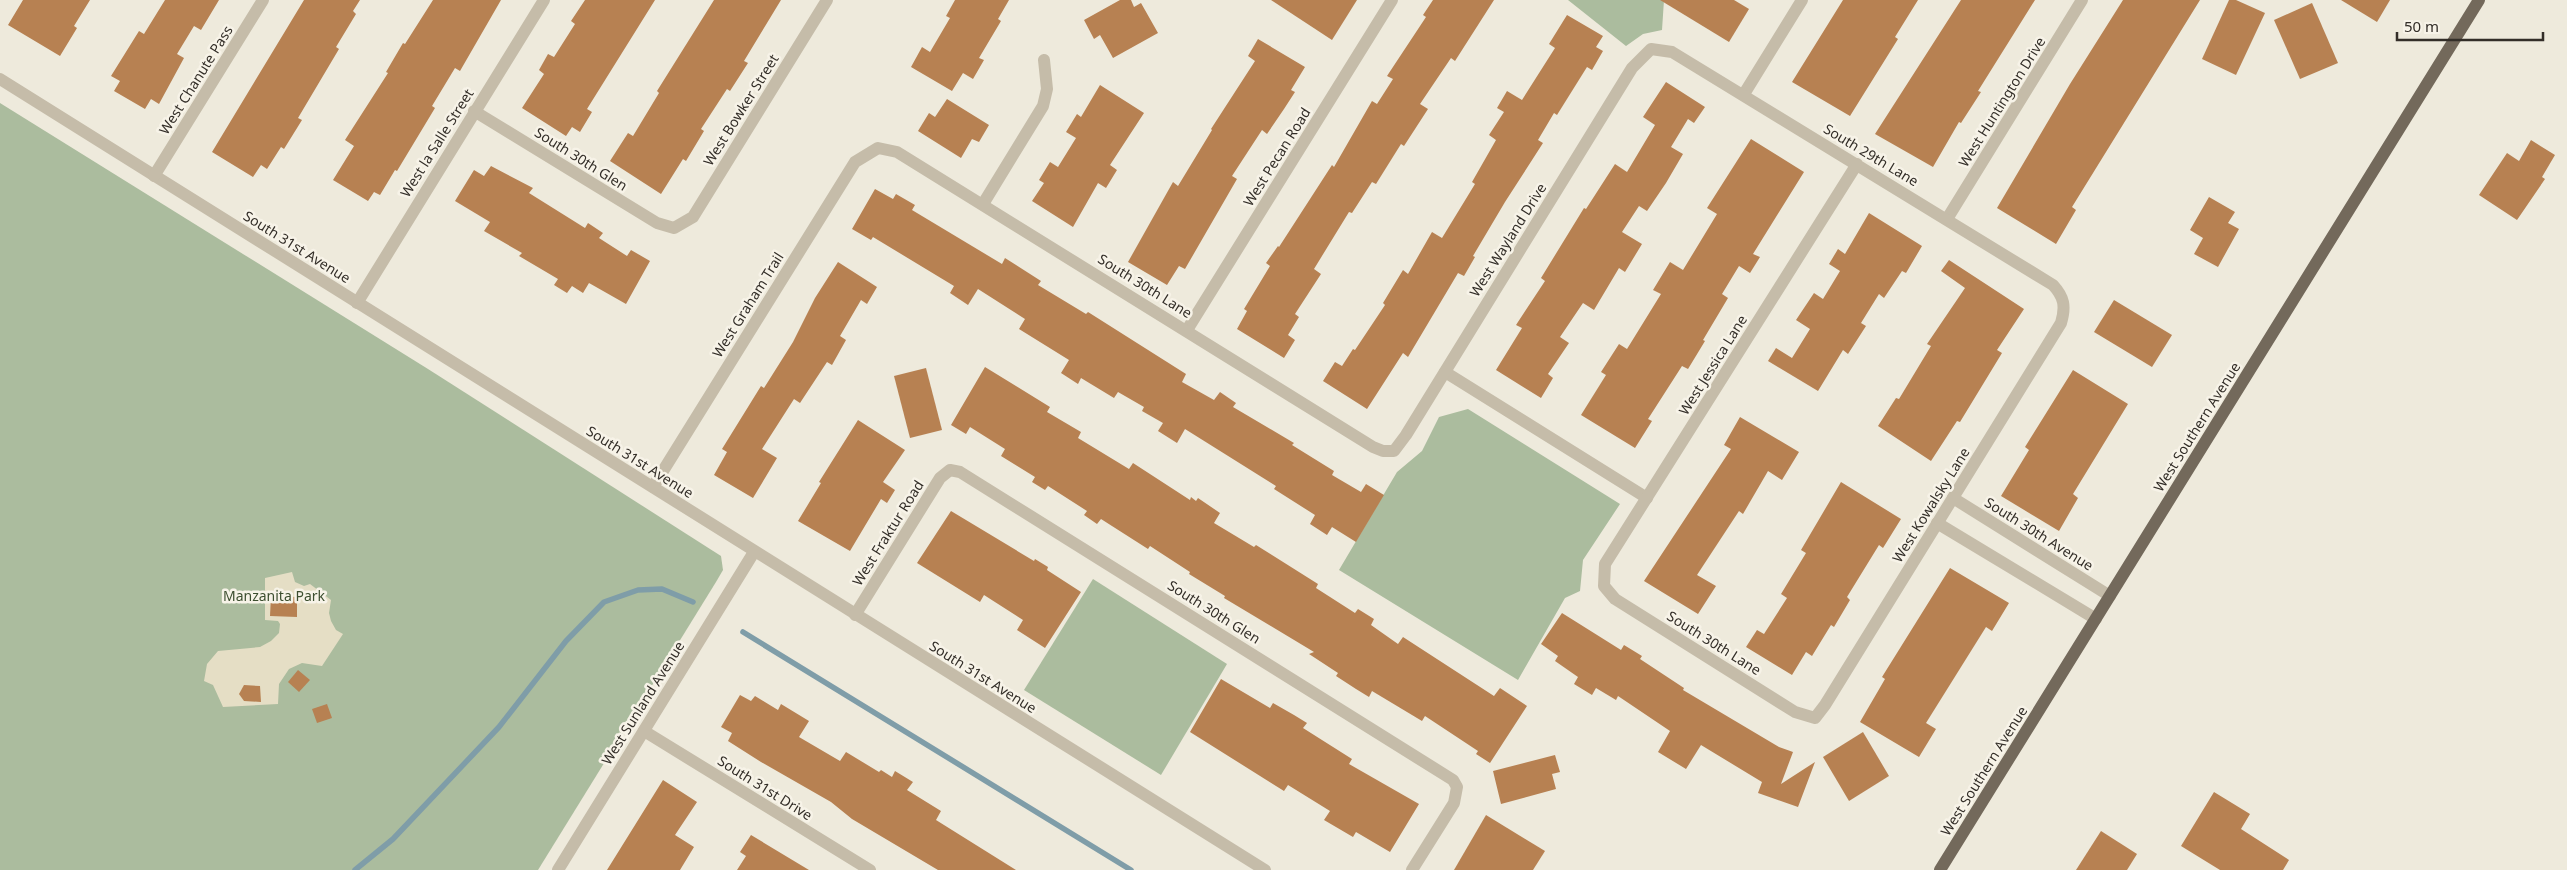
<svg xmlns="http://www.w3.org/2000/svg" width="2567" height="870" viewBox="0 0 2567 870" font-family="'Noto Sans',sans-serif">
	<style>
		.green { fill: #abbc9e }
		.plaza { fill: #e5dec5 }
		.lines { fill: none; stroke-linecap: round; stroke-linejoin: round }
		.stream { stroke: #7f9da8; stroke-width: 5.5 }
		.building { fill: #b78152 }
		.minor { stroke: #c5bca9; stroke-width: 12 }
		.major { stroke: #73695b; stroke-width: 12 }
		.labels { text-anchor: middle; stroke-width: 5; stroke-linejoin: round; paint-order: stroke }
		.street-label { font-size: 14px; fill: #332e28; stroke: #f7f3e8 }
		.park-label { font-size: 14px; fill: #3c4e2f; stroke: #f7f3e8 }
	</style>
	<rect width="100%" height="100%" fill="#eeeadc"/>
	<!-- green -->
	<g class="green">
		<polygon points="1568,0 1664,0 1662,30 1643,34 1626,46"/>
		<polygon points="0,103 428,369 721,556 723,570 716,582 538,870 0,870"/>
		<polygon points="1468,409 1620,504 1583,560 1580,591 1565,598 1518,680 1339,570 1397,472 1422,451 1439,417"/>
		<polygon points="1093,579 1227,664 1161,775 1024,690"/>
	</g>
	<!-- plaza -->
	<polygon class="plaza" points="292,572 295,582 304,586 310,584 331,600 329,613 331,621 336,630 343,634 322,666 302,663 289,669 279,684 278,704 223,707 213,685 204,681 207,664 218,651 260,647 271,641 279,633 280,624 278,621 265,620 265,578"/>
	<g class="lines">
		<!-- stream -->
		<g class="stream">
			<polyline points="743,632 1131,870"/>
			<polyline points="355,870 393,839 499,727 566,641 604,602 638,590 662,589 693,602"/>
		</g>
	</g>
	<!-- building -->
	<g class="building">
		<polygon points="23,0 90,0 74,26 77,28 60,56 8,25"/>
		<polygon points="165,0 219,0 201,30 194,26 177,54 184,58 159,104 151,99 145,109 114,91 120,81 111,76 139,31 144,34"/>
		<polygon points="304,0 360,0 353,11 356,14 336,47 339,49 298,118 302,120 284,149 281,147 267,169 261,165 253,177 212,152"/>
		<polygon points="433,0 501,0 460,71 455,68 432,106 435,108 397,171 395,170 380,195 374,192 368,201 333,180 354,146 345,140 388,73 386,72 403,43 405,44"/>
		<polygon points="585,0 655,0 587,109 592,112 580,132 572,127 566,136 522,108 544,74 539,70 548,54 554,57 575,24 571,21"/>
		<polygon points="714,0 781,0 744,61 748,63 730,91 727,89 701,129 704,131 686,161 683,159 661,194 610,161 628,133 633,136 659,93 657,91"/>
		<polygon points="955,0 1009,0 998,19 1001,21 979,58 984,60 973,79 963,73 952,91 911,67 922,47 930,52 950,18 946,16"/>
		<polygon points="1120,0 1131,0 1134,7 1141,3 1158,33 1113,58 1100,35 1094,39 1084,20"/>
		<polygon points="1271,0 1357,0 1332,40"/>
		<polygon points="1433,0 1494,0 1455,61 1451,58 1420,104 1428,109 1404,146 1401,144 1376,184 1372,182 1352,213 1349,212 1314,269 1321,274 1295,314 1299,317 1288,335 1295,340 1284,358 1237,329 1247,311 1244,309 1270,266 1266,263 1278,246 1279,247 1332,165 1334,167 1372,101 1377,104 1393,79 1387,76 1426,17 1423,15"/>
		<polygon points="1660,0 1734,0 1749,9 1729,42"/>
		<polygon points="1843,0 1918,0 1895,37 1898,39 1850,116 1792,82"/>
		<polygon points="1961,0 2035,0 1978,91 1981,92 1961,123 1959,122 1933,167 1875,134"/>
		<polygon points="2123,0 2200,0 2072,207 2076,210 2056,244 1997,208 2070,84"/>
		<polygon points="2229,0 2236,0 2265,13 2236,75 2202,59"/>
		<polygon points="2341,0 2390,0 2377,22"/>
		<polygon points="2312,3 2338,63 2300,79 2274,20"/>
		<polygon points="1567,15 1603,36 1596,47 1603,51 1592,70 1587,67 1557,115 1554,113 1538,140 1543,143 1505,202 1473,256 1475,257 1464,276 1458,273 1408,357 1403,353 1367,409 1323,381 1335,362 1342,366 1353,349 1355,350 1385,305 1383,303 1403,270 1408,274 1432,232 1442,238 1475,184 1472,182 1496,140 1489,135 1504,112 1497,108 1507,91 1522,100 1555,48 1549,44"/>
		<polygon points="1258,39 1305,67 1291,90 1295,92 1284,109 1267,134 1262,130 1232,176 1237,179 1185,269 1179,266 1167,285 1128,262 1173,182 1178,186 1212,130 1211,129 1255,61 1248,56"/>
		<polygon points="1666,82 1705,107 1694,123 1688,119 1671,147 1683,154 1666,183 1647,211 1639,206 1622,232 1642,244 1625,272 1619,268 1594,310 1583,303 1560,337 1569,343 1548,374 1553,378 1541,398 1496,370 1522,328 1516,325 1545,281 1541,278 1584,208 1586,209 1615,164 1627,172 1655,125 1643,117"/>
		<polygon points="1100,85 1144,113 1110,165 1117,170 1106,188 1098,183 1073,227 1032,201 1044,183 1039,180 1050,162 1058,167 1076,138 1066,132 1077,114 1081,117"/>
		<polygon points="947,99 989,125 979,142 972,139 961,158 918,131 929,113 935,117"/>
		<polygon points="1751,139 1804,172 1753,254 1760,257 1750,273 1739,266 1722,294 1728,298 1703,340 1705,341 1688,369 1682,366 1648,419 1652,421 1635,448 1581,415 1606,375 1601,372 1619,344 1627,349 1661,294 1653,290 1670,262 1683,270 1717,214 1707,208"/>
		<polygon points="2531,140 2555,155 2542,177 2545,179 2517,220 2479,195 2507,153 2519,161"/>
		<polygon points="491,166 533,188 529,193 585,228 588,223 603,233 599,238 627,256 631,250 650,261 626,304 589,283 583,293 572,286 567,293 554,285 558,279 519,256 522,253 484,231 490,222 455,201 474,170 484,176"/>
		<polygon points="875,189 893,199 896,194 915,205 912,210 1002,264 1005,258 1041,281 1038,285 1086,314 1088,312 1186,374 1182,382 1214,400 1220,392 1236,403 1233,407 1294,443 1292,445 1334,471 1332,475 1361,492 1366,484 1384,495 1356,542 1332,527 1327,535 1310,524 1315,515 1274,489 1276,486 1185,429 1177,443 1158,431 1163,423 1142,411 1144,407 1118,392 1114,398 1081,378 1078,384 1061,373 1069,360 1019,329 1025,319 978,289 968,305 950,293 954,286 873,237 871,240 852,229"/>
		<polygon points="2209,197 2235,212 2228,223 2239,229 2218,267 2194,254 2203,238 2190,230"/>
		<polygon points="1869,213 1922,246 1906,273 1902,271 1884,298 1879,294 1861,323 1866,326 1848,354 1843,350 1818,391 1768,361 1776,348 1792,358 1810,329 1796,320 1814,293 1823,299 1840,271 1829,264 1838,249 1845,254"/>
		<polygon points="1949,260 2024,309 1997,350 2002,353 1960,422 1957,421 1931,461 1878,426 1896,398 1899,399 1931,346 1927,344 1965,288 1941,271"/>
		<polygon points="838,262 877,287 867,304 861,300 840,336 846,340 832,365 827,362 800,403 794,399 762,449 777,458 753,498 714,475 727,452 722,449 761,386 764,388 793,342 815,298"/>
		<polygon points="2114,300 2172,335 2152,367 2094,332"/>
		<polygon points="985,367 1050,407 1047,412 1081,432 1078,438 1129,469 1133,463 1190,500 1191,497 1196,501 1198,498 1220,513 1214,523 1254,547 1256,545 1318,584 1316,588 1355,613 1358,609 1374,619 1371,625 1398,644 1403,637 1494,696 1500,688 1527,706 1490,763 1476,754 1478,751 1425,716 1422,721 1372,691 1369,697 1356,689 1336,676 1338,673 1309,654 1314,652 1224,598 1225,596 1189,574 1190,572 1150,546 1148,549 1101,519 1097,524 1084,515 1087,511 1048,486 1045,490 1032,482 1035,477 1001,456 1005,449 970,427 966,434 951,425"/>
		<polygon points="926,368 942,430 910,438 894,376"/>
		<polygon points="2073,370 2128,404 2073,494 2078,498 2059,531 2001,496 2029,450 2025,447"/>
		<polygon points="1740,417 1799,452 1782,480 1768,471 1743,514 1739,511 1697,575 1716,586 1698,614 1644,581 1731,449 1724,445"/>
		<polygon points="858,420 905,450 883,482 895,490 887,503 881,499 850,551 798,521 821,483 819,482"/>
		<polygon points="1841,482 1901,519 1883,548 1879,545 1847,597 1850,600 1834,627 1831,625 1812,656 1806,652 1792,675 1746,647 1757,630 1764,634 1787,598 1781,594 1806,553 1801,550"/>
		<polygon points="951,511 1034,561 1035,559 1048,567 1047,570 1081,592 1045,648 1017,630 1023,620 984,595 980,602 917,563"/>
		<polygon points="1950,568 2009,603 1992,631 1986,627 1926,723 1936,729 1919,757 1860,722 1885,679 1882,677"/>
		<polygon points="271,596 297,597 297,617 270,616"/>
		<polygon points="1562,613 1621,650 1624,645 1642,656 1640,659 1684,688 1683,690 1779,747 1793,752 1781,784 1815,762 1798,807 1758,793 1762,782 1701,745 1686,769 1658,752 1670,731 1618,696 1616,700 1596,688 1592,695 1574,684 1578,677 1555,661 1558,656 1541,644"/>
		<polygon points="298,670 310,680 299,692 288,682"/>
		<polygon points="1221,679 1270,708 1273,703 1294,715 1307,723 1303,728 1352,759 1349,764 1419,804 1390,852 1356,832 1353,837 1324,820 1330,811 1288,785 1284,791 1190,732"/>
		<polygon points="244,685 260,686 261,702 244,701 239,694"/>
		<polygon points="740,695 751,701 755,696 778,710 781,704 809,721 799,737 840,761 846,752 879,772 881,770 892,777 895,771 913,782 907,790 941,811 936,820 1016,870 938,870 852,819 831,802 761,762 728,741 732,733 721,727"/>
		<polygon points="327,704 332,718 317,723 312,709"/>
		<polygon points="1863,732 1889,776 1849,801 1823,757"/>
		<polygon points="1555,755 1560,772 1552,774 1556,789 1501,804 1493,771"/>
		<polygon points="663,780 697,802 675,835 694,847 680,870 607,870"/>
		<polygon points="2214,792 2250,814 2241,829 2289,860 2283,870 2220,870 2181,846"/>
		<polygon points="1486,815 1545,851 1533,870 1454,870"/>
		<polygon points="2101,831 2137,854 2127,870 2076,870"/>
		<polygon points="751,835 809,870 737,870 746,856 740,852"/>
	</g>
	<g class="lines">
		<!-- minor -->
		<g class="minor">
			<polyline points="0,79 1265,870"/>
			<polyline points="1744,94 1802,0"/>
			<polyline points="474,111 657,223 674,228 693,217 827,0"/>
			<polyline points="154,176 263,0"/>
			<polyline points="983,204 1043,106 1047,89 1044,60"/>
			<polyline points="1947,219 2082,0"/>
			<polyline points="357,303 544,0"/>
			<polyline points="1187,330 1392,0"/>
			<polyline points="1445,372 1647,498"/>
			<path d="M653,487L855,162L878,148L897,152L1373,447L1383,451H1394L1406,435L1632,68L1651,49L1672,52L2053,285C2064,297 2066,306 2061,323L1825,705L1815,718L1795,712L1615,599L1604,586L1605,564L1857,164"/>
			<polyline points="1953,498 2110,596"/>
			<polyline points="1937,523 2096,619"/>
			<polyline points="855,615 940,478 950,470 960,472 1453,780 1457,787 1454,803 1412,870"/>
			<polyline points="644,731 870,870"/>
			<polyline points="558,870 754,552"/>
		</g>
		<!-- major -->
		<polyline class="major" points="1940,870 2479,0"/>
	</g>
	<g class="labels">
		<!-- street labels -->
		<g class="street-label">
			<text transform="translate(196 80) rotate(-58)" y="5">West Chanute Pass</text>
			<text transform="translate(2002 102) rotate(-58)" y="5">West Huntington Drive</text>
			<text transform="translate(741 110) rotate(-58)" y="5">West Bowker Street</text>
			<text transform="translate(437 143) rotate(-58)" y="5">West la Salle Street</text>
			<text transform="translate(1871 155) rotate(31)" y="5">South 29th Lane</text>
			<text transform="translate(1277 157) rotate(-58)" y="5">West Pecan Road</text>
			<text transform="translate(581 159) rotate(32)" y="5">South 30th Glen</text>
			<text transform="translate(1508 240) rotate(-58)" y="5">West Wayland Drive</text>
			<text transform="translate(297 247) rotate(32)" y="5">South 31st Avenue</text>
			<text transform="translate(1145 286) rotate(32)" y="5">South 30th Lane</text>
			<text transform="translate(748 305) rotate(-58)" y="5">West Graham Trail</text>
			<text transform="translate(1713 365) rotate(-58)" y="5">West Jessica Lane</text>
			<text transform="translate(2197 427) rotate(-58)" y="5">West Southern Avenue</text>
			<text transform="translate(640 462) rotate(32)" y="5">South 31st Avenue</text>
			<text transform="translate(1931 505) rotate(-58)" y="5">West Kowalsky Lane</text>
			<text transform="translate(888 533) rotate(-58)" y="5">West Fraktur Road</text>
			<text transform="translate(2039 534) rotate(32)" y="5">South 30th Avenue</text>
			<text transform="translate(1214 612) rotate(32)" y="5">South 30th Glen</text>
			<text transform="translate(1714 643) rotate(32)" y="5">South 30th Lane</text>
			<text transform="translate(983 677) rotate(32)" y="5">South 31st Avenue</text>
			<text transform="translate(643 703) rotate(-58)" y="5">West Sunland Avenue</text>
			<text transform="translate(1984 771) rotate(-58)" y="5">West Southern Avenue</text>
			<text transform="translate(765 788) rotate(32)" y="5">South 31st Drive</text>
		</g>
		<!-- park labels -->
		<g class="park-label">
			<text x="274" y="601">Manzanita Park</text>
		</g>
	</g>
	<!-- scale -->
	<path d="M2397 32v8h146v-8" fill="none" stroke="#332e28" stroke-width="2.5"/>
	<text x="2404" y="32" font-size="15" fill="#332e28" stroke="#f7f3e8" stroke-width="4" paint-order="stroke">50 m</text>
</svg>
